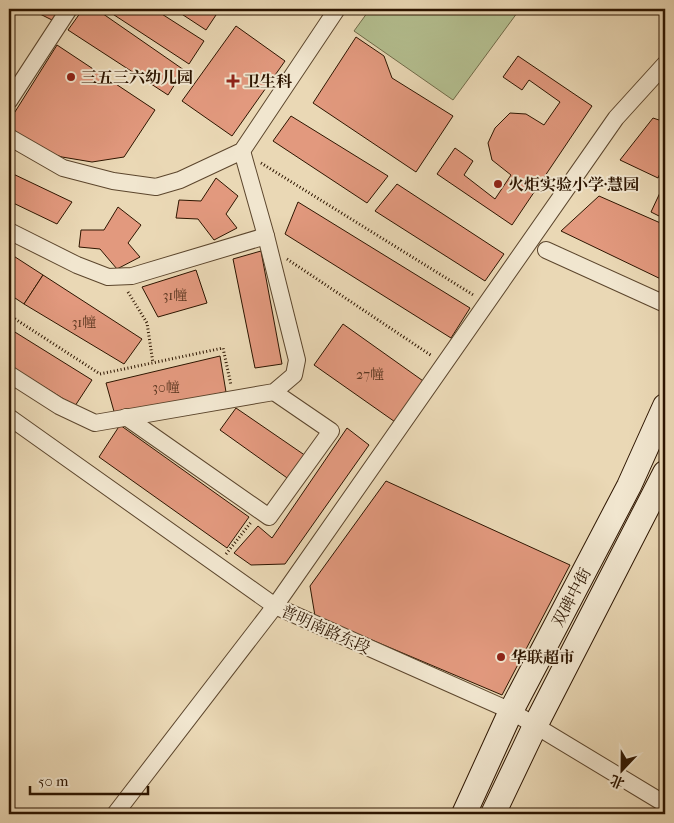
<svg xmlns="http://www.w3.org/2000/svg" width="674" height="823" viewBox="0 0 674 823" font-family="'IM FELL French Canon','Noto Serif SC',serif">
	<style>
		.green { fill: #b4bf90; stroke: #706a48 }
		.building { fill: #e2997e; stroke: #2d1500 }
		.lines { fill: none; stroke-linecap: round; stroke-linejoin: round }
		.minor-casing { stroke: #5c462d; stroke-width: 18 }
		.secondary-casing { stroke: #2d1500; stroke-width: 26 }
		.path { stroke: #2d1500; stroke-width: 3; stroke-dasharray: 1 2.5; stroke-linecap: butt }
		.minor { stroke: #f1e6cf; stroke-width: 16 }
		.secondary { stroke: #f1e6cf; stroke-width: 24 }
		.poi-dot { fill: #8f2418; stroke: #f1e6cf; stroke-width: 2 }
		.labels { text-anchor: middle; stroke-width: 4; stroke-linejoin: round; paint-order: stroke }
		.number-label { font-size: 14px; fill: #5a3620 }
		.poi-label { font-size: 16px; font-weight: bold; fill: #2d1500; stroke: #f1e6cf; text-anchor: start }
		.street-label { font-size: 16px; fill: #2d1500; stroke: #f1e6cf }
	</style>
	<rect width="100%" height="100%" fill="#ead8b5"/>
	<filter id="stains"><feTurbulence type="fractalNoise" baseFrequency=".004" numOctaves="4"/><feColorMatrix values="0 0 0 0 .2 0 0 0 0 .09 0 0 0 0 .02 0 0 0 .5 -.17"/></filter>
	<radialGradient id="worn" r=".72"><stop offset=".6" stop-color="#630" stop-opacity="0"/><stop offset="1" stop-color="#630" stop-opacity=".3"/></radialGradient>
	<!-- green -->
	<polygon class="green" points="370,9 520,9 453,100 354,31"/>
	<!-- building -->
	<g class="building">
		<polygon points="35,9 65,9 56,22 34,11"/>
		<polygon points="83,9 96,9 184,70 168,95 68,30"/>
		<polygon points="105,9 154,9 204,41 189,64"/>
		<polygon points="174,9 220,9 206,30"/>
		<polygon points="236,26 285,61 232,136 182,101"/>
		<polygon points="356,37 384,56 392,78 453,116 416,172 313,103"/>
		<polygon points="57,45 155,110 124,157 92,162 62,157 41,150 12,133 9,127 13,115"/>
		<polygon points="518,56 592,106 512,225 437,174 455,148 473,161 464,175 495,199 511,175 492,160 488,143 495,128 510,113 526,114 544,125 560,102 529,80 522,90 503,77"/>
		<polygon points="291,116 388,176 367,203 273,141"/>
		<polygon points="653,118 665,122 665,162 658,178 620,160"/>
		<polygon points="9,172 72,202 57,224 9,201"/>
		<polygon points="216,178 238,196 226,214 237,228 214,240 198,219 176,218 179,200 201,201"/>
		<polygon points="665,182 665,219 651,212"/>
		<polygon points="397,184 504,254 485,281 375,211"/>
		<polygon points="599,196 665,225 665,281 561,231"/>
		<polygon points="298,202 470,308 451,338 285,234"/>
		<polygon points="118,207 141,225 128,243 140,257 117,269 100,249 79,247 81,230 104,230"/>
		<polygon points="261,251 282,364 255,368 233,259"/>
		<polygon points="9,253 43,275 24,304 9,294"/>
		<polygon points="196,270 207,303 158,317 142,287"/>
		<polygon points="43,275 142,339 124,364 24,304"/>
		<polygon points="343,324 426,383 398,424 314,365"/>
		<polygon points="10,329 92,380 75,406 9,365"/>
		<polygon points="220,356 226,392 115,415 106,383"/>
		<polygon points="236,408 306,456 290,480 220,430"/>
		<polygon points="120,425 249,517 227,548 99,457"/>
		<polygon points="347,428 369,445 285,564 251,565 234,553 258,526 272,538"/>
		<polygon points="386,481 570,565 502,695 315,616 310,586"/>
	</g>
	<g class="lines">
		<!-- minor casing -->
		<g class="minor-casing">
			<g id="minor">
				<polyline points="9,101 69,9"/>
				<polyline points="9,137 63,168 113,181 156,187 180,180 242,151 337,9"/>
				<polyline points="242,151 266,236"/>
				<polyline points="9,231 77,265 108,277 132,276 266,236 297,360 294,375 274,392 95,423 59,406 9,374"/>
				<polyline points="546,250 665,304"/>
				<polyline points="9,417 275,606 511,711 665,804"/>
				<polyline points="126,417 269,517 331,431 274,392"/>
				<polyline points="115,814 275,606 616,118 665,64"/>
			</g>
		</g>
		<!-- secondary casing -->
		<g class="secondary-casing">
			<g id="secondary">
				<polyline points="464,814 511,711 629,486 665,406"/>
				<polyline points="493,814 535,726 665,473"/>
			</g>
		</g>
		<!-- path -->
		<g class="path">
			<polyline points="261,163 475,296"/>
			<polyline points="287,259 432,356"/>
			<polyline points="128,292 147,323 153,363"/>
			<polyline points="9,315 100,374 223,348 231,385"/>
			<polyline points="226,554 252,521"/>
		</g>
		<!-- minor -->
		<use href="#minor" class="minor"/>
		<!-- secondary -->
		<use href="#secondary" class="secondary"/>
	</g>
	<!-- markers -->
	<g class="poi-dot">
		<circle cx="71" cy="77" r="5"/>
		<path d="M230.5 73.5h5v5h5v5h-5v5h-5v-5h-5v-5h5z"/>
		<circle cx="498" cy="184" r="5"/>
		<circle cx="501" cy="657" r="5"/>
	</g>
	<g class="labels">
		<!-- number labels -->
		<g class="number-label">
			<text x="175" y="300">31幢</text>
			<text x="84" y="327">31幢</text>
			<text x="370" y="379">27幢</text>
			<text x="166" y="392">30幢</text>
		</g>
		<!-- poi labels -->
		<g class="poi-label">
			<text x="81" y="83">三五三六幼儿园</text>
			<text x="244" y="87">卫生科</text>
			<text x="508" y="190">火炬实验小学·慧园</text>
			<text x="511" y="663">华联超市</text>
		</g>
		<!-- street labels -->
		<g class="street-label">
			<text transform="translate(571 597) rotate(-62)" y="6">双碑中街</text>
			<text transform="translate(326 629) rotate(24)" y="6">普明南路东段</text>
		</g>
	</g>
	<!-- margin -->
	<rect width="674" height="823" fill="none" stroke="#ead8b5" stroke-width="30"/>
	<rect x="10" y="10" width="654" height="803" fill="none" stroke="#2d1500" stroke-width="2.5"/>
	<rect x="15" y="15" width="644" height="793" fill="none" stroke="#2d1500"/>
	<!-- north arrow -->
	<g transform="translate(622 770) rotate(202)" stroke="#f1e6cf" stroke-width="4" paint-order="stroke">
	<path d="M0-4L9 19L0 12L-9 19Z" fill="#2d1500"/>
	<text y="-8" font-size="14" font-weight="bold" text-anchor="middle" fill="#2d1500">北</text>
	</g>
	<!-- scale -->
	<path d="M30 786v8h118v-8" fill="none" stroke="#2d1500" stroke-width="2.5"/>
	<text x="38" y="786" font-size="15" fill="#2d1500" stroke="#f1e6cf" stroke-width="4" paint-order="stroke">50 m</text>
	<rect width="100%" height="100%" filter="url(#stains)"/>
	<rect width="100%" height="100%" fill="url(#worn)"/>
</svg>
